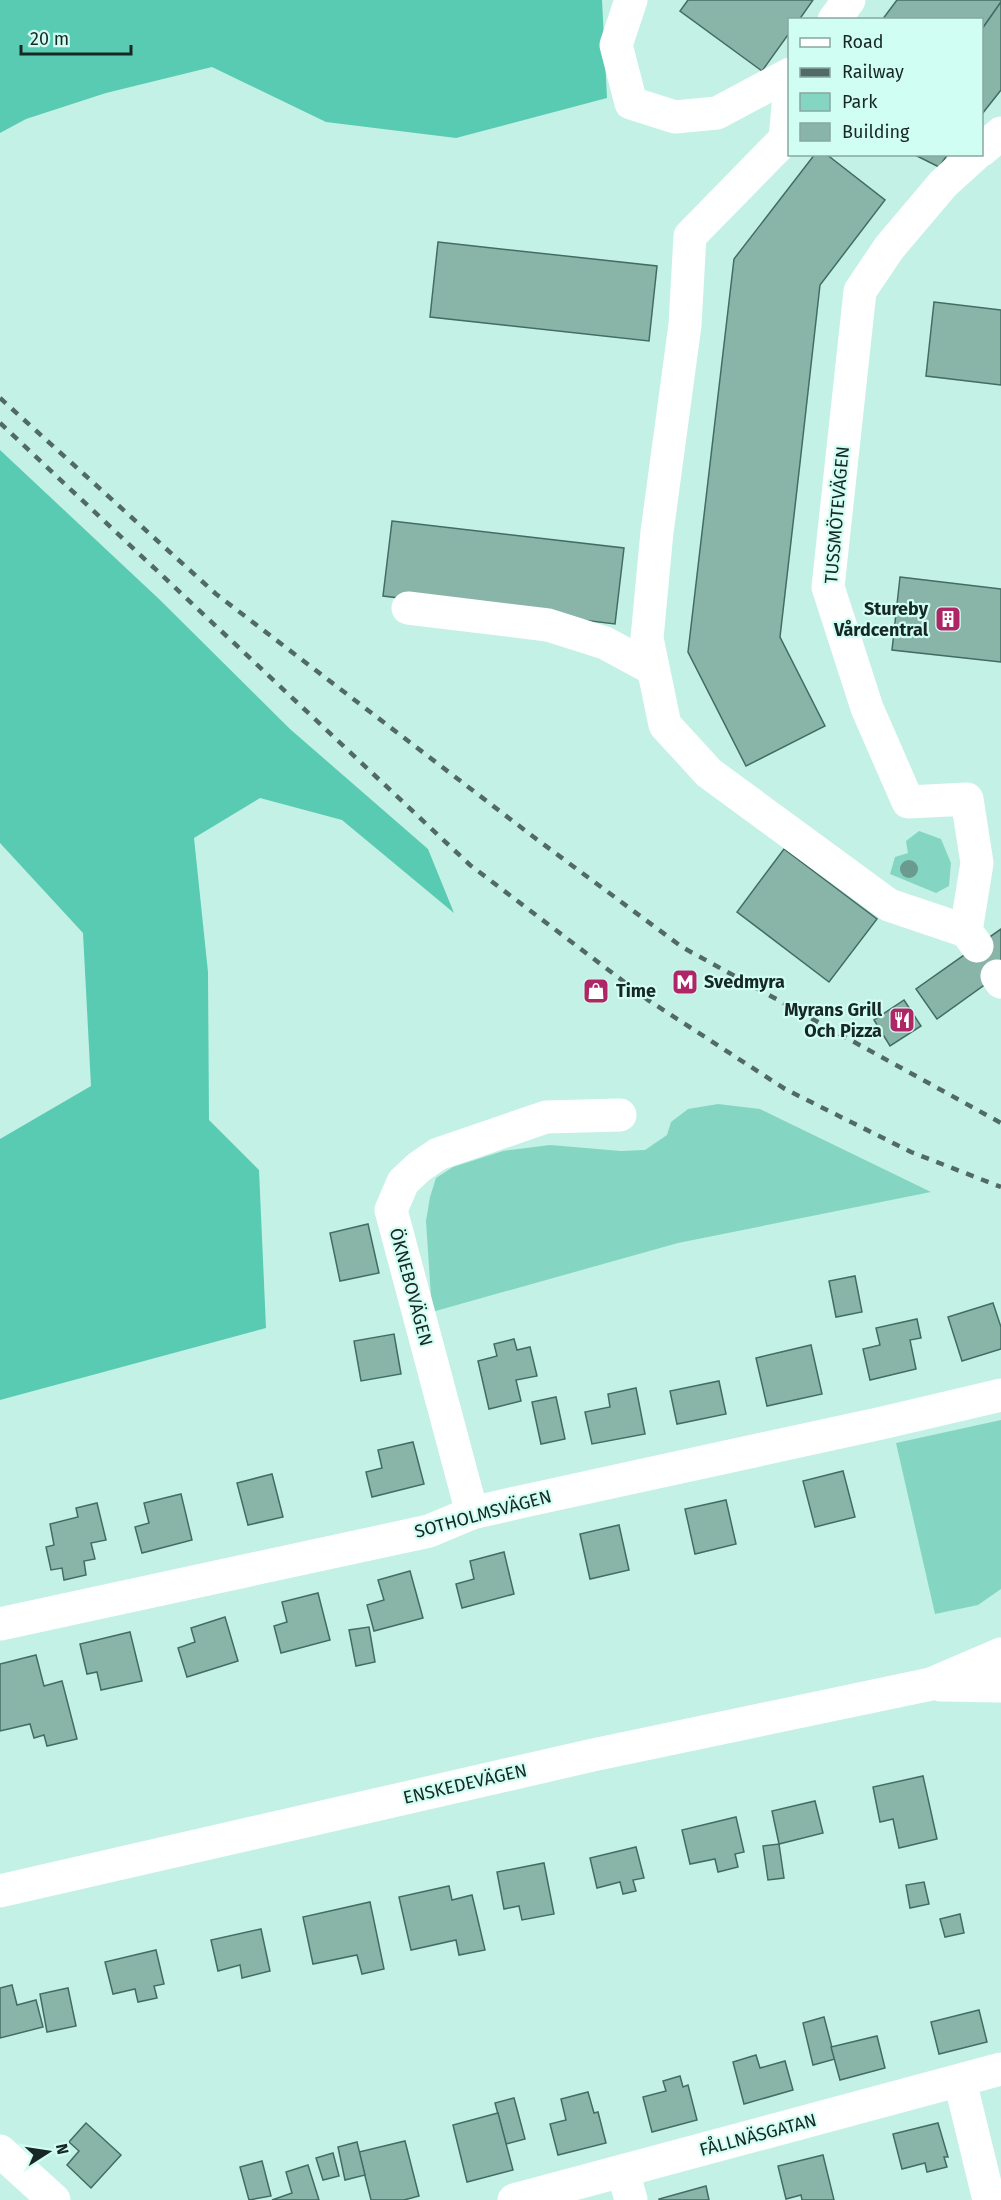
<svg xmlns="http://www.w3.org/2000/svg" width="1001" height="2200" viewBox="0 0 1001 2200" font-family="'Fira Sans',sans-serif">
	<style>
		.green { fill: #84d6c2 }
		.forest { fill: #59cbb3 }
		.building { fill: #89b5a9; stroke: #436d63; stroke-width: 1.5 }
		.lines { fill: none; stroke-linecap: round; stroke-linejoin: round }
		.minor { stroke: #fff; stroke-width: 33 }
		.rail { stroke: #516b64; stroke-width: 4.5; stroke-dasharray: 8 8; stroke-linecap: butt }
		.tree { fill: #6b9a8f }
		.labels { text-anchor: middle; stroke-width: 4.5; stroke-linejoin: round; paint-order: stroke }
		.street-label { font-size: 18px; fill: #172824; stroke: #d1fef2 }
		.poi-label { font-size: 18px; font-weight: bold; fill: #172824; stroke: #d1fef2; text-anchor: end }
	</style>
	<rect width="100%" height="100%" fill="#c4f1e5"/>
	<!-- green -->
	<g class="green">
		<polygon points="919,831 941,839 951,863 949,886 936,893 890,874 895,857 908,853 906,841"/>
		<polygon points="718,1104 760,1109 931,1192 678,1243 432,1312 426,1221 430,1197 436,1178 453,1167 503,1151 550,1145 621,1151 645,1150 667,1135 671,1122 688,1109"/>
		<polygon points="1001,1420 1001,1589 978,1605 935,1614 896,1443"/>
	</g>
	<!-- forest -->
	<g class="forest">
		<polygon points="0,0 602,0 607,98 456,138 326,122 212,67 106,93 26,119 0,133"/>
		<polygon points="0,450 159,599 290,729 428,849 454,913 342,820 260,798 194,838 208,972 209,1120 259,1170 266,1328 0,1400 0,1139 91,1086 83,933 0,843"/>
	</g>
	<!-- building -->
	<g class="building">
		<polygon points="688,0 813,0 799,20 790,20 790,32 762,71 680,11"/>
		<polygon points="897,0 1001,0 1001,2 982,29 982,20 882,20"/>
		<polygon points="1001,2 1001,90 982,114 982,29"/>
		<polygon points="815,154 826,154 885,200 820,285 800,463 780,637 825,726 746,766 688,652 734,259"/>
		<polygon points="913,154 948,154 939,167"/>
		<polygon points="438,242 657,266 649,341 430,317"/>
		<polygon points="934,302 1001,310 1001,385 926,376"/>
		<polygon points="392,521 624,548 615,624 383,596"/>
		<polygon points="900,577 1001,589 1001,662 892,650"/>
		<polygon points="784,849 877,919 829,982 737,912"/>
		<polygon points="1001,929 1001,973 937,1019 916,989"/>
		<polygon points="904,1000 921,1026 890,1046 874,1020"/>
		<polygon points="368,1224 379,1273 340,1281 330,1233"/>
		<polygon points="855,1276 862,1312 836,1317 829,1281"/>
		<polygon points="993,1303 1001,1327 1001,1349 962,1361 948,1317"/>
		<polygon points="917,1319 921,1338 910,1340 916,1369 870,1380 863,1349 880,1345 876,1328"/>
		<polygon points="394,1334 401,1374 361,1381 354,1341"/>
		<polygon points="514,1339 517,1350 530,1347 537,1376 516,1380 521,1401 489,1409 478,1361 497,1356 494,1344"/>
		<polygon points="811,1345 822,1394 767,1406 756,1358"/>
		<polygon points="719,1381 726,1414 677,1424 670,1391"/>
		<polygon points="636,1388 645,1434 592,1444 585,1412 610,1407 608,1394"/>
		<polygon points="556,1397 565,1439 541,1444 532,1402"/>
		<polygon points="413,1442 424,1484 372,1497 366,1472 382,1468 378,1450"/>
		<polygon points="843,1471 855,1517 815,1527 803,1481"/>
		<polygon points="272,1474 283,1517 248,1525 237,1483"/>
		<polygon points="181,1494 192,1540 142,1553 135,1527 149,1523 144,1503"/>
		<polygon points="726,1500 736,1544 695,1554 685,1509"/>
		<polygon points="97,1503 106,1540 91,1543 95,1559 84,1561 86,1575 64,1580 62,1568 51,1570 46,1547 54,1545 50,1524 78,1517 76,1508"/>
		<polygon points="619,1525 629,1570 590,1579 580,1534"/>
		<polygon points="504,1552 514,1594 462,1608 456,1584 474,1579 470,1561"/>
		<polygon points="410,1571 423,1618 374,1631 367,1605 384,1600 378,1580"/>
		<polygon points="318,1593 330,1640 281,1653 274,1626 287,1622 282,1602"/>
		<polygon points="225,1617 238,1661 187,1677 178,1648 195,1642 191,1628"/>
		<polygon points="369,1627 375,1662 356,1666 349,1630"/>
		<polygon points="130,1632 142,1681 101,1690 97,1672 87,1674 80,1644"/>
		<polygon points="36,1655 44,1686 62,1681 77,1739 47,1746 44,1735 34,1738 30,1724 0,1731 0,1664"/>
		<polygon points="923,1776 937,1839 899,1848 893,1819 880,1822 873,1787"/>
		<polygon points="815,1801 823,1833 779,1844 772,1811"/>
		<polygon points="736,1817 744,1852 735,1854 738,1867 718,1872 715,1859 690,1864 682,1830"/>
		<polygon points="779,1844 784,1878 768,1880 763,1846"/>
		<polygon points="636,1847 644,1878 633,1880 636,1891 623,1894 620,1882 597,1888 590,1858"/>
		<polygon points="544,1863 554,1914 522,1920 519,1906 504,1909 497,1872"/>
		<polygon points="924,1882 929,1904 910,1908 906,1885"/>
		<polygon points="449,1886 452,1900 472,1895 485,1950 459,1955 456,1940 411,1950 399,1897"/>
		<polygon points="370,1902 384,1969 362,1974 357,1955 313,1964 303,1917"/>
		<polygon points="960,1914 964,1933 945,1937 940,1919"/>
		<polygon points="261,1929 270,1971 242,1978 240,1965 218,1971 211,1940"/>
		<polygon points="156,1950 164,1984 154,1986 157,1998 138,2002 135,1989 113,1994 105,1962"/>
		<polygon points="12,1985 17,2005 36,2000 43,2027 0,2038 0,1988"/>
		<polygon points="68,1988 76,2026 47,2032 40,1994"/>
		<polygon points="979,2010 987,2042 939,2054 931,2022"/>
		<polygon points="824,2017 835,2059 813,2065 803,2023"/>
		<polygon points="877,2036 885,2068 840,2080 831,2047"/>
		<polygon points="756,2055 760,2068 785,2061 793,2090 744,2104 733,2062"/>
		<polygon points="680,2076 683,2087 688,2085 697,2120 652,2132 643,2097 666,2091 663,2081"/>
		<polygon points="588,2092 594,2113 598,2112 606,2143 558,2155 550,2124 566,2120 561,2099"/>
		<polygon points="514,2098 525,2139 506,2144 495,2103"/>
		<polygon points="498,2113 513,2170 467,2182 453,2125"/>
		<polygon points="86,2123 121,2155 91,2188 67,2165 79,2151 69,2142"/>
		<polygon points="938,2123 948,2157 944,2157 947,2167 927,2172 925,2163 902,2169 893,2134"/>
		<polygon points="405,2141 419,2196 404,2200 371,2200 359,2152"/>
		<polygon points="357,2142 365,2175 345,2180 338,2147"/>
		<polygon points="333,2153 339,2176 323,2180 316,2158"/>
		<polygon points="823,2155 834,2200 802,2200 801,2195 786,2199 778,2166"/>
		<polygon points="262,2161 271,2196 249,2200 240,2167"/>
		<polygon points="308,2165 319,2200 272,2200 292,2193 286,2172"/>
		<polygon points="706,2186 709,2200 659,2200 659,2199"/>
	</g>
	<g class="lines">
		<!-- minor -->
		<g class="minor">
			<polyline points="631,0 616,45 631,103 675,117 717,113 790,74"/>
			<polyline points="834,20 849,0"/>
			<polyline points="790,84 785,139 690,236 685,325 657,532 647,638 665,725 709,773 889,905 966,931"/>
			<polyline points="982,150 1001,133"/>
			<polyline points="976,154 943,184 889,248 860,291 828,587 867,708 908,802 967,799 977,863 966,931 977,946"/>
			<polyline points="408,608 548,625 605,643 653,669"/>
			<polyline points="997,976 1001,982"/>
			<polyline points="472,1513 391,1210 403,1182 419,1167 438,1154 546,1117 620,1115"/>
			<polyline points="0,1624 429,1531 472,1513 520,1502 882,1423 1001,1395"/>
			<polyline points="941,1685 1001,1686"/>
			<polyline points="0,1891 593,1755 931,1684 1001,1654"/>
			<polyline points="960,2081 989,2200"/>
			<polyline points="0,2151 54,2200"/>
			<polyline points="623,2171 631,2200"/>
			<polyline points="514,2200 1001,2069"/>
		</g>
		<!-- rail -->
		<g class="rail">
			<polyline points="0,398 216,594 535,838 682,947 1001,1123"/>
			<polyline points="0,423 470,865 648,1000 785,1089 911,1152 1001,1187"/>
		</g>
	</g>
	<!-- trees -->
	<circle class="tree" cx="909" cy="869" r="9"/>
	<!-- icons -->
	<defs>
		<g id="building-square" transform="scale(1.35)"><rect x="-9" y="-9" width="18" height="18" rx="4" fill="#af2667" stroke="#d1fef2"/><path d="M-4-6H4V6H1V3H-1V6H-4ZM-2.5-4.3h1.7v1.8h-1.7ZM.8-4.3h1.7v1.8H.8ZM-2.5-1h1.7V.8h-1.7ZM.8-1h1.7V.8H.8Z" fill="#fff"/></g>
		<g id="metro-square" transform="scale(1.35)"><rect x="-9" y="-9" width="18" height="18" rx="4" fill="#af2667" stroke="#d1fef2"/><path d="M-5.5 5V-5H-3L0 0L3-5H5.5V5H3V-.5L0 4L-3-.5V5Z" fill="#fff"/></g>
		<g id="shop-square" transform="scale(1.35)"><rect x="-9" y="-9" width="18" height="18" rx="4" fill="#af2667" stroke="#d1fef2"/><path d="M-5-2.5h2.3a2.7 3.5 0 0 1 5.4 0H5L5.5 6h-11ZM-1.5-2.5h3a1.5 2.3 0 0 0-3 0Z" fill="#fff"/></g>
		<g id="restaurant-square" transform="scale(1.35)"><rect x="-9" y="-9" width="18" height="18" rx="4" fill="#af2667" stroke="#d1fef2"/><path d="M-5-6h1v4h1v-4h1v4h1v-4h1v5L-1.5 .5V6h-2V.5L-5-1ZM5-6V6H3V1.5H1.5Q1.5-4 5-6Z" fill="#fff"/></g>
	</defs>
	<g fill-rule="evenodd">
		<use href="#building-square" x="948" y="619"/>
		<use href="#metro-square" x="685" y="982"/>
		<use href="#shop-square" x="596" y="991"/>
		<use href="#restaurant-square" x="902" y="1020"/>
	</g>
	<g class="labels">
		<!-- street labels -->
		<g class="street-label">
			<text transform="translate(837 515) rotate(-85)" y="6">TUSSMÖTEVÄGEN</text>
			<text transform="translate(411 1287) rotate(75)" y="6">ÖKNEBOVÄGEN</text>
			<text transform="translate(483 1514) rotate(-15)" y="6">SOTHOLMSVÄGEN</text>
			<text transform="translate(465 1784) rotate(-13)" y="6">ENSKEDEVÄGEN</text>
			<text transform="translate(758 2135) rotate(-15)" y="6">FÅLLNÄSGATAN</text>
		</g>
		<!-- poi labels -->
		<g class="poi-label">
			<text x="928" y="615">Stureby<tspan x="928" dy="21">Vårdcentral</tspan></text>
			<text x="704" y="988" text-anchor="start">Svedmyra</text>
			<text x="616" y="997" text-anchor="start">Time</text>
			<text x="882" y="1016">Myrans Grill<tspan x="882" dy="21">Och Pizza</tspan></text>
		</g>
	</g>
	<!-- legend -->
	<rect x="788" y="18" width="195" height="138" fill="#d1fef2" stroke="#87a8a0" stroke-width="1.5"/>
	<rect x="800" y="38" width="30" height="9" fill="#ffffff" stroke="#87a8a0" stroke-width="1.5"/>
	<text x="842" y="48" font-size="18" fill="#172824">Road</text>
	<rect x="800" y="68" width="30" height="9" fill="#516b64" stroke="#87a8a0" stroke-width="1.5"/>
	<text x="842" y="78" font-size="18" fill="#172824">Railway</text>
	<rect x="800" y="93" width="30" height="18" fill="#84d6c2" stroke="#87a8a0" stroke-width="1.5"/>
	<text x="842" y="108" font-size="18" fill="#172824">Park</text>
	<rect x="800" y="123" width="30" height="18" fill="#89b5a9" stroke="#87a8a0" stroke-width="1.5"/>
	<text x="842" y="138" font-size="18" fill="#172824">Building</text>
	<!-- north arrow -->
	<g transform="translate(48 2152) rotate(78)" stroke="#d1fef2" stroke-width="4.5" paint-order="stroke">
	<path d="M0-4.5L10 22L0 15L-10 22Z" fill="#172824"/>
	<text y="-9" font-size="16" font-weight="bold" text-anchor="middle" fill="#172824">N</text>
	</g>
	<!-- scale -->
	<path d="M21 45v9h110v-9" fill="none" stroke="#172824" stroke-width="3"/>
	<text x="30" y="45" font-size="18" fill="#172824" stroke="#d1fef2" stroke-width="4.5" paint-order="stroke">20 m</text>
</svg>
